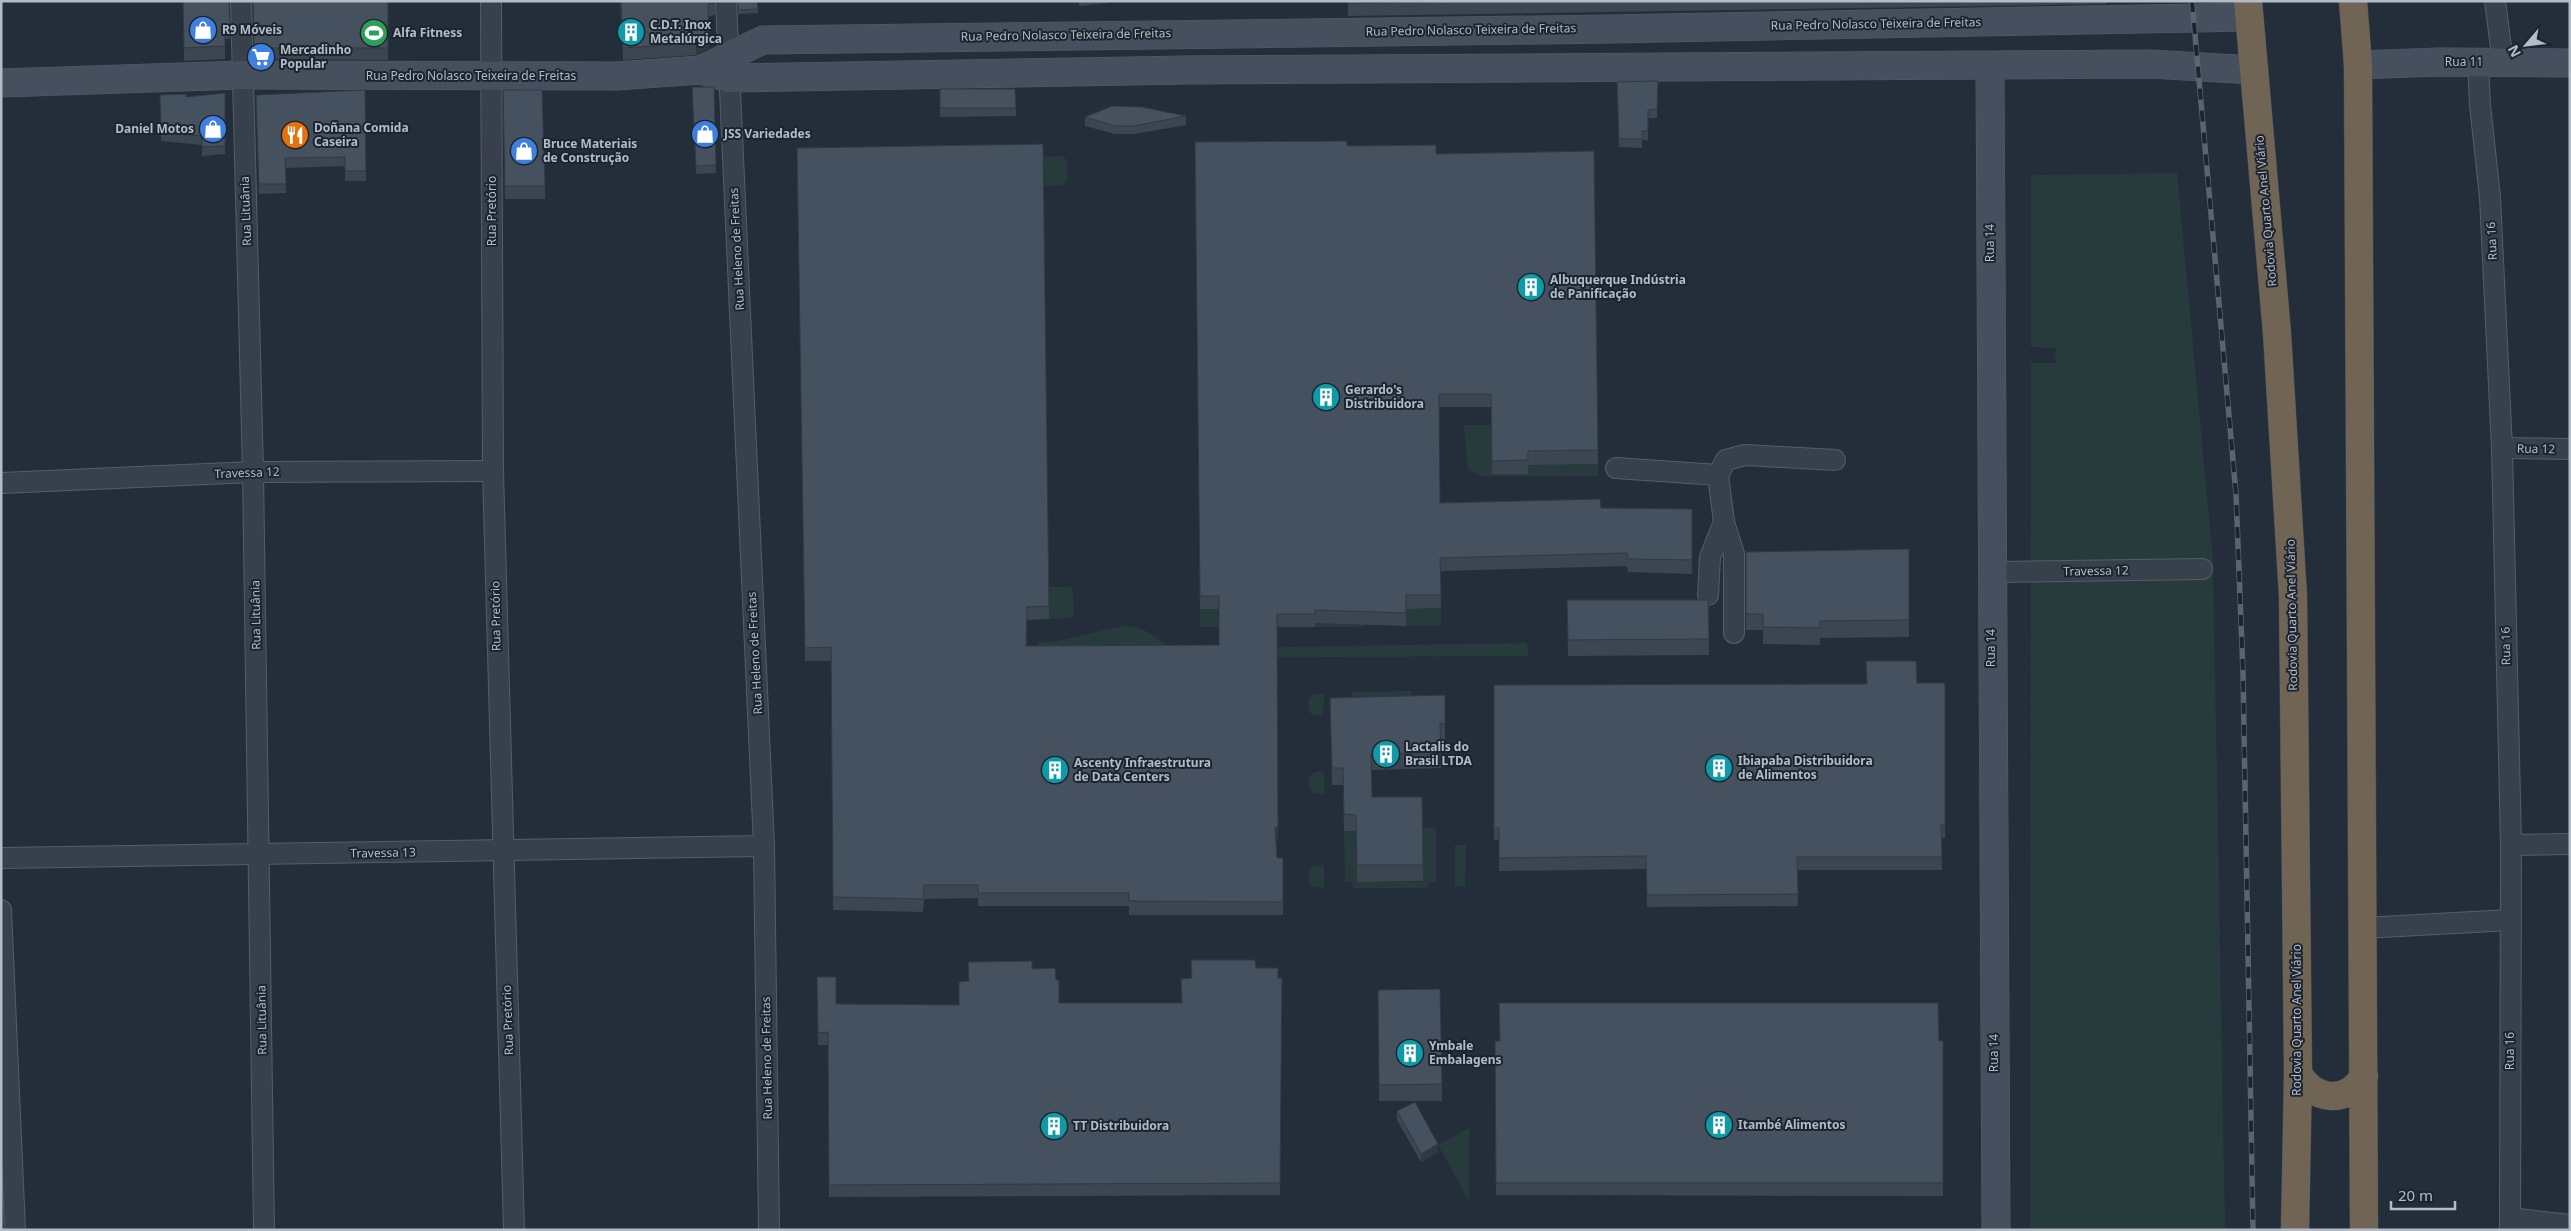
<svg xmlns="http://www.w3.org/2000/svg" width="2571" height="1231" viewBox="0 0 2571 1231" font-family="'Noto Sans',sans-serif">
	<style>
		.green { fill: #273b3c }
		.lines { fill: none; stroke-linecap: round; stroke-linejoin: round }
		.street-casing { stroke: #555e68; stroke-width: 22 }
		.secondary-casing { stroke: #555e68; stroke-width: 29 }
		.highway-casing { stroke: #424b55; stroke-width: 29 }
		.street { stroke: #37404b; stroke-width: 20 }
		.secondary { stroke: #454f5d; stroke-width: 28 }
		.highway { stroke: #706555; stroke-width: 28 }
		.rail-casing { stroke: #596471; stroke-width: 5.5 }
		.rail { stroke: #1c252f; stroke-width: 4; stroke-dasharray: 11; stroke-linecap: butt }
		.wall { fill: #3b4651 }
		.shaded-wall { fill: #303942 }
		.building { fill: #45515e; stroke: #303942 }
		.labels { text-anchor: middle; stroke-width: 4; stroke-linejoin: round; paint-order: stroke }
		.street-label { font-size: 12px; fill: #b3bbc6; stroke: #1c252f }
		.poi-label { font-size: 12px; font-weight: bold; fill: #b3bbc6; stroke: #1c252f; text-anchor: start }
	</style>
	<rect width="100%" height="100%" fill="#242e3a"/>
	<!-- green -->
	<g class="green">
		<polygon points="1063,156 1067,161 1067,180 1063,185 1043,186 1043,157"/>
		<polygon points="2177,173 2213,561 2225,1230 2030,1230 2031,363 2055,363 2056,348 2031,347 2031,175"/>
		<polygon points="1527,419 1598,464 1598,476 1481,476 1468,469 1464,425 1491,425 1492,474 1527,474"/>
		<polygon points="1049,587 1070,587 1073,590 1074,616 1071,618 1049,619"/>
		<polygon points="1441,608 1441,626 1406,626 1406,609"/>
		<rect x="1200" y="609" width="19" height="18"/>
		<polygon points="1363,609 1363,627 1315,627 1315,623"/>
		<path d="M1123,626C1143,626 1156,636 1171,649L1527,643L1528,656L1039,659L1038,642H1053Z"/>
		<polygon points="1411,691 1412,701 1352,702 1352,692"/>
		<polygon points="1314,694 1324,694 1323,716 1312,715 1308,709 1309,699"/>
		<polygon points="1315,772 1324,772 1324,794 1313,793 1309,787 1309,777"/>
		<polygon points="1422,828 1436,828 1436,882 1429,882 1428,888 1353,888 1352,882 1345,882 1344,831 1356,831 1357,882 1423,882"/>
		<polygon points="1455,845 1466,845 1465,887 1455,886"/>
		<polygon points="1324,865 1324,888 1313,887 1309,882 1309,871 1314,866"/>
		<polygon points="1469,1128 1469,1201 1438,1145"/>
	</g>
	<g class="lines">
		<!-- street casing -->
		<g class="street-casing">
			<g id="street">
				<polyline points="241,1 253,472 264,1230"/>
				<polyline points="491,1 493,471 514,1230"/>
				<polyline points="726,1 764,846 769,1230"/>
				<polyline points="2495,1 2503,63"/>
				<polyline points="2478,62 2480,105 2490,197 2502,448 2511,845 2510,1230"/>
				<polyline points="2502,448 2570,449"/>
				<polyline points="1616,468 1718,475 1726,460 1745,455 1835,460"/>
				<polyline points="1718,475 1724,522 1734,554 1734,633"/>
				<polyline points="1,483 253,472 493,471"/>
				<polyline points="1991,572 2202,569"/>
				<polyline points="1708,595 1710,557 1724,522"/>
				<polyline points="2511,845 2570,844"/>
				<polyline points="1,858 764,846"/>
				<polyline points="1,910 15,1230"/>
				<polyline points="2363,928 2510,920"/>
				<polyline points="2510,1218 2570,1225"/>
			</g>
		</g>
		<!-- secondary casing -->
		<g class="secondary-casing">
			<g id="secondary">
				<polyline points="2358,65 2439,62 2570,63"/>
				<polyline points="1990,66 1996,1230"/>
				<polyline points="700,70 763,40 1611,29 2249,17"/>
				<polyline points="1,83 242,75 616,76 700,70 729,78 1187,70 2150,64 2254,70"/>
			</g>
		</g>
		<!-- highway casing -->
		<g class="highway-casing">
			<g id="highway">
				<polyline points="2248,1 2277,333 2293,596 2298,1073 2295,1230"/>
				<polyline points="2353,1 2358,65 2364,1230"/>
				<path d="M2298,1073C2312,1100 2347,1106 2364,1076"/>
			</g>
		</g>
		<!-- street -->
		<use href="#street" class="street"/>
		<!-- secondary -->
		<use href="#secondary" class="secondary"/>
		<!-- highway -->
		<use href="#highway" class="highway"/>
		<!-- rail casing -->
		<g class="rail-casing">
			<polyline id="rail" points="2192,1 2236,494 2243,673 2253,1230"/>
		</g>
		<!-- rail -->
		<use href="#rail" class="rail"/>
	</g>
	<!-- wall -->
	<g class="wall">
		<polygon points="183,1 229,1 230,39 225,39 225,59 184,61"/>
		<polygon points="253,1 388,1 388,60 254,59"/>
		<polygon points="620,1 715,1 715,15 709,16 709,48 696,55 623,60"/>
		<polygon points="737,1 757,1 758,13 738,14"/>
		<polygon points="1079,1 1108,1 1108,3 1079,6"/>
		<polygon points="1348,1 2108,1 2106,4 1348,16"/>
		<polygon points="1658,81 1657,118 1648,118 1648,140 1642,140 1642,148 1619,147 1617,90"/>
		<polygon points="692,87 714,87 716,173 696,174"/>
		<polygon points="365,90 366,181 345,181 345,166 285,168 286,193 259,194 256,105"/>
		<polygon points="225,93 225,154 202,156 202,145 161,141 160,95 186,97"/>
		<polygon points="940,97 1016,108 1016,116 940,117"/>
		<polygon points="503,102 545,186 545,199 505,199"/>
		<polygon points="1186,116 1186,125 1134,134 1115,134 1085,126 1085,117"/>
		<polygon points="1195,142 1347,146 1436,154 1594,151 1598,464 1528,465 1528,474 1492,474 1491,407 1439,407 1440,503 1601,508 1692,509 1692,574 1628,572 1627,566 1440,571 1441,608 1406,609 1406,626 1315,623 1315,627 1277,627 1278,840 1276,841 1277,858 1283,858 1283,915 1129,915 1129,906 978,906 978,898 924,899 923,912 833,910 831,661 805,661 797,148 1043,144 1049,619 1027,620 1027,646 1219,645 1219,609 1200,609"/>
		<polygon points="1909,549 1909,637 1820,638 1820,645 1763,644 1763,630 1746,630 1746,552"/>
		<polygon points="1567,600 1708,600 1709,655 1568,656"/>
		<polygon points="1866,661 1917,683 1945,683 1945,838 1941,838 1942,870 1797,870 1798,906 1647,907 1646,869 1499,871 1499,840 1494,840 1494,685 1867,684"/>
		<polygon points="1330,698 1445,724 1445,740 1440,740 1441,768 1371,770 1372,797 1422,797 1423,881 1357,882 1356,831 1344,831 1343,785 1332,785"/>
		<polygon points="1191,960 1256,968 1278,978 1282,978 1280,1195 829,1197 828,1045 818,1045 817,977 836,1004 959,1005 969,981 968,962 1032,969 1056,980 1059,1003 1181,1003 1191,978"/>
		<polygon points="1378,990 1442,1084 1442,1101 1379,1101"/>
		<polygon points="1499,1003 1943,1041 1943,1196 1496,1195 1495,1041 1500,1041"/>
		<polygon points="1397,1111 1438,1152 1421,1162 1397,1120"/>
	</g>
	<!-- shaded-wall -->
	<g class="shaded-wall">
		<polygon points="709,37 709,48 696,55 696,43"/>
		<polygon points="1278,827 1278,840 1275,842 1275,828"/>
		<polygon points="1438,1144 1438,1152 1421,1162 1421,1154"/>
	</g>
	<!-- building -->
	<g class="building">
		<polygon points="183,1 229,1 230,27 225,27 225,46 184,48"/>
		<polygon points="253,1 388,1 388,48 254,48"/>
		<polygon points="621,1 715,1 715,3 708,4 709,37 696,43 623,48"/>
		<polygon points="738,1 757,1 758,9 738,10"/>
		<polygon points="1348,1 1482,1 1348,3"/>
		<polygon points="1658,81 1657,109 1648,110 1648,131 1642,131 1642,139 1619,139 1617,82"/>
		<polygon points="692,87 714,87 716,165 696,166"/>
		<polygon points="940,89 1015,89 1016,108 940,108"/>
		<polygon points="365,90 366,171 345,171 345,157 285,158 286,184 259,184 256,95"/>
		<polygon points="503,90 542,90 545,186 505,186"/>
		<polygon points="225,93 225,146 202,147 202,136 161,133 160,95 186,94 186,97"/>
		<polygon points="1112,106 1142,107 1186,116 1134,126 1115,126 1085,117"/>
		<polygon points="1347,141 1347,146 1436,145 1436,154 1594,151 1598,450 1528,451 1528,460 1492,461 1491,394 1439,394 1440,503 1600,499 1601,508 1692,509 1692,560 1628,559 1627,553 1440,558 1441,595 1406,595 1406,613 1315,610 1315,614 1277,614 1278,827 1275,828 1277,858 1283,858 1283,902 1129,901 1129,893 978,893 978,885 924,885 923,899 833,897 831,647 805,648 797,148 1043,144 1049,606 1027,607 1026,646 1219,645 1219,596 1200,596 1195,142"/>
		<polygon points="1909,549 1909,620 1820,621 1820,628 1763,627 1763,614 1746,614 1746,552"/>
		<polygon points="1567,600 1708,600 1709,639 1568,640"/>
		<polygon points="1866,661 1916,661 1917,683 1945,683 1945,825 1941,825 1942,857 1797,857 1798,894 1647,895 1646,856 1499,858 1499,828 1494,828 1494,685 1867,684"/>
		<polygon points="1445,695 1445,724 1440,723 1441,752 1371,754 1372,797 1422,797 1423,865 1357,865 1356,815 1344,814 1343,768 1332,768 1330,698"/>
		<polygon points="1191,960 1255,960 1256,968 1278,968 1278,978 1282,978 1280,1183 829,1185 828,1032 818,1033 817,977 836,977 836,1004 959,1005 959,982 969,981 968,962 1032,961 1032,969 1055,968 1056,980 1059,980 1059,1003 1182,1003 1181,979 1192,978"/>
		<polygon points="1440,989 1442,1084 1379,1085 1378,990"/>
		<polygon points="1499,1003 1938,1003 1939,1041 1943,1041 1943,1183 1496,1183 1495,1041 1500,1041"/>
		<polygon points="1415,1102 1438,1144 1421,1154 1397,1111"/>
	</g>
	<!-- icons -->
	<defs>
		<g id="shop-disc" transform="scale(1.4375)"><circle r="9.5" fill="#3f7fe0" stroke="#1c252f"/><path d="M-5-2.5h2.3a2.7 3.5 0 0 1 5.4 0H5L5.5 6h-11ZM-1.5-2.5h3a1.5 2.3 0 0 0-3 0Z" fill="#fff"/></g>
		<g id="building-disc" transform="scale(1.4375)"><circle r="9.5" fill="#0f9aa8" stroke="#1c252f"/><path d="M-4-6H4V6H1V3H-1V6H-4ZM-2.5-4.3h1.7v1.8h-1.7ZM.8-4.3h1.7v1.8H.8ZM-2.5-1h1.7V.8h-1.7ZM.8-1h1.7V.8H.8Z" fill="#fff"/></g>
		<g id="stadium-disc" transform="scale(1.4375)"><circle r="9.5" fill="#2e9e5b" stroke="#1c252f"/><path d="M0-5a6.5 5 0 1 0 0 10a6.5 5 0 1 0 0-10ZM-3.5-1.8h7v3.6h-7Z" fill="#fff"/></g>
		<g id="supermarket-disc" transform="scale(1.4375)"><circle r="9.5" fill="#3f7fe0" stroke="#1c252f"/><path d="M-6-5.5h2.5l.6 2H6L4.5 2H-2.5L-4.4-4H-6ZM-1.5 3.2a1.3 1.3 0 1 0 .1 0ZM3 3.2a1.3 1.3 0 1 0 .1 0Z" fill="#fff"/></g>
		<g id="restaurant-disc" transform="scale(1.4375)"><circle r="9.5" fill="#e8710a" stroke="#1c252f"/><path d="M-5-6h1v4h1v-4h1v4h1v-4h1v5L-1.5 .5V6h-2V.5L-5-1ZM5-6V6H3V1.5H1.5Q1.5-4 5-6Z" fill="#fff"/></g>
	</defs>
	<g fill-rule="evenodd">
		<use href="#shop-disc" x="203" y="30"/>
		<use href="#building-disc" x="631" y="32"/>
		<use href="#stadium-disc" x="374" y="33"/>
		<use href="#supermarket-disc" x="261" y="57"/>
		<use href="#shop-disc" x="213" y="129"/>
		<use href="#shop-disc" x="705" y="134"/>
		<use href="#restaurant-disc" x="295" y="135"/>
		<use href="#shop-disc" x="524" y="151"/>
		<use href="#building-disc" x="1531" y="287"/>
		<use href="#building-disc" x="1326" y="397"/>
		<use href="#building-disc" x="1386" y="754"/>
		<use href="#building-disc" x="1719" y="768"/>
		<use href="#building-disc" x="1055" y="770"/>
		<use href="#building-disc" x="1410" y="1053"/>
		<use href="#building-disc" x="1719" y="1125"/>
		<use href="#building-disc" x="1054" y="1126"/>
	</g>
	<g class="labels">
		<!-- street labels -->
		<g class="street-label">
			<text transform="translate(1876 24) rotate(-1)" y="4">Rua Pedro Nolasco Teixeira de Freitas</text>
			<text transform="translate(1471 30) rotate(-1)" y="4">Rua Pedro Nolasco Teixeira de Freitas</text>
			<text transform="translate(1066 35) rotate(-1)" y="4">Rua Pedro Nolasco Teixeira de Freitas</text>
			<text x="2464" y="66">Rua 11</text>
			<text x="471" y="80">Rua Pedro Nolasco Teixeira de Freitas</text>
			<text transform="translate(246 211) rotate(-92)" y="4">Rua Lituânia</text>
			<text transform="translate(492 211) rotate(-90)" y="4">Rua Pretório</text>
			<text transform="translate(2266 211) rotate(-95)" y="4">Rodovia Quarto Anel Viário</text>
			<text transform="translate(2492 241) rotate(-93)" y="4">Rua 16</text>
			<text transform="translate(1990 243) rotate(-90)" y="4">Rua 14</text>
			<text transform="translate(737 249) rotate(-93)" y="4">Rua Heleno de Freitas</text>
			<text transform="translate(2536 449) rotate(1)" y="4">Rua 12</text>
			<text transform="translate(247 473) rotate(-2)" y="4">Travessa 12</text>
			<text transform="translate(2096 571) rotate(-1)" y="4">Travessa 12</text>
			<text transform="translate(256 615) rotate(-91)" y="4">Rua Lituânia</text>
			<text transform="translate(2292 615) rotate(-91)" y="4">Rodovia Quarto Anel Viário</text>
			<text transform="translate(496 616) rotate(-91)" y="4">Rua Pretório</text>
			<text transform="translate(2506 646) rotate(-91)" y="4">Rua 16</text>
			<text transform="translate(1991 648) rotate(-90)" y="4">Rua 14</text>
			<text transform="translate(755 653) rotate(-93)" y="4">Rua Heleno de Freitas</text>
			<text transform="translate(383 853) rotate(-1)" y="4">Travessa 13</text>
			<text transform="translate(262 1020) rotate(-91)" y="4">Rua Lituânia</text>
			<text transform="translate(508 1020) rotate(-92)" y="4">Rua Pretório</text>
			<text transform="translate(2297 1020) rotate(-90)" y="4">Rodovia Quarto Anel Viário</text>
			<text transform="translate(2510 1051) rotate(-90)" y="4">Rua 16</text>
			<text transform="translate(1994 1053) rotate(-90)" y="4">Rua 14</text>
			<text transform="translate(767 1058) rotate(-91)" y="4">Rua Heleno de Freitas</text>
		</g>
		<!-- poi labels -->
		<g class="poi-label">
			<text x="650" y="29">C.D.T. Inox<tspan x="650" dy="14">Metalúrgica</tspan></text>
			<text x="222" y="34">R9 Móveis</text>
			<text x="393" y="37">Alfa Fitness</text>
			<text x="280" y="54">Mercadinho<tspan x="280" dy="14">Popular</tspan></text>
			<text x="314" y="132">Doñana Comida<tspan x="314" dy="14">Caseira</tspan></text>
			<text x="194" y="133" text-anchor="end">Daniel Motos</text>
			<text x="724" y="138">JSS Variedades</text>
			<text x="543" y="148">Bruce Materiais<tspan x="543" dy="14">de Construção</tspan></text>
			<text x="1550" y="284">Albuquerque Indústria<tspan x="1550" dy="14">de Panificação</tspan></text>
			<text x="1345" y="394">Gerardo's<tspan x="1345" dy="14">Distribuidora</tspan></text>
			<text x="1405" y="751">Lactalis do<tspan x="1405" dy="14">Brasil LTDA</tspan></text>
			<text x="1738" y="765">Ibiapaba Distribuidora<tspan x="1738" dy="14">de Alimentos</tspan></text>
			<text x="1074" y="767">Ascenty Infraestrutura<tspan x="1074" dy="14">de Data Centers</tspan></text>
			<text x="1429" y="1050">Ymbale<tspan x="1429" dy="14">Embalagens</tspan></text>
			<text x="1738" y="1129">Itambé Alimentos</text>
			<text x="1073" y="1130">TT Distribuidora</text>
		</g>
	</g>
	<!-- border -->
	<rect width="2571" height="1231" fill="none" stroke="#b3bbc6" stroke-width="5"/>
	<!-- north arrow -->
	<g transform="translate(2526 45) rotate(242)" stroke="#1c252f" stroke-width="4" paint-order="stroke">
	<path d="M0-4L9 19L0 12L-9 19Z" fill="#b3bbc6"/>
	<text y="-8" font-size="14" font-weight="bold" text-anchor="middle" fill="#b3bbc6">N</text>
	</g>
	<!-- scale -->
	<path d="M2391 1201v8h64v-8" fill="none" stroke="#b3bbc6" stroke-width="2.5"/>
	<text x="2398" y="1201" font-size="15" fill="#b3bbc6" stroke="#1c252f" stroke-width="4" paint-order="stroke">20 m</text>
</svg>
